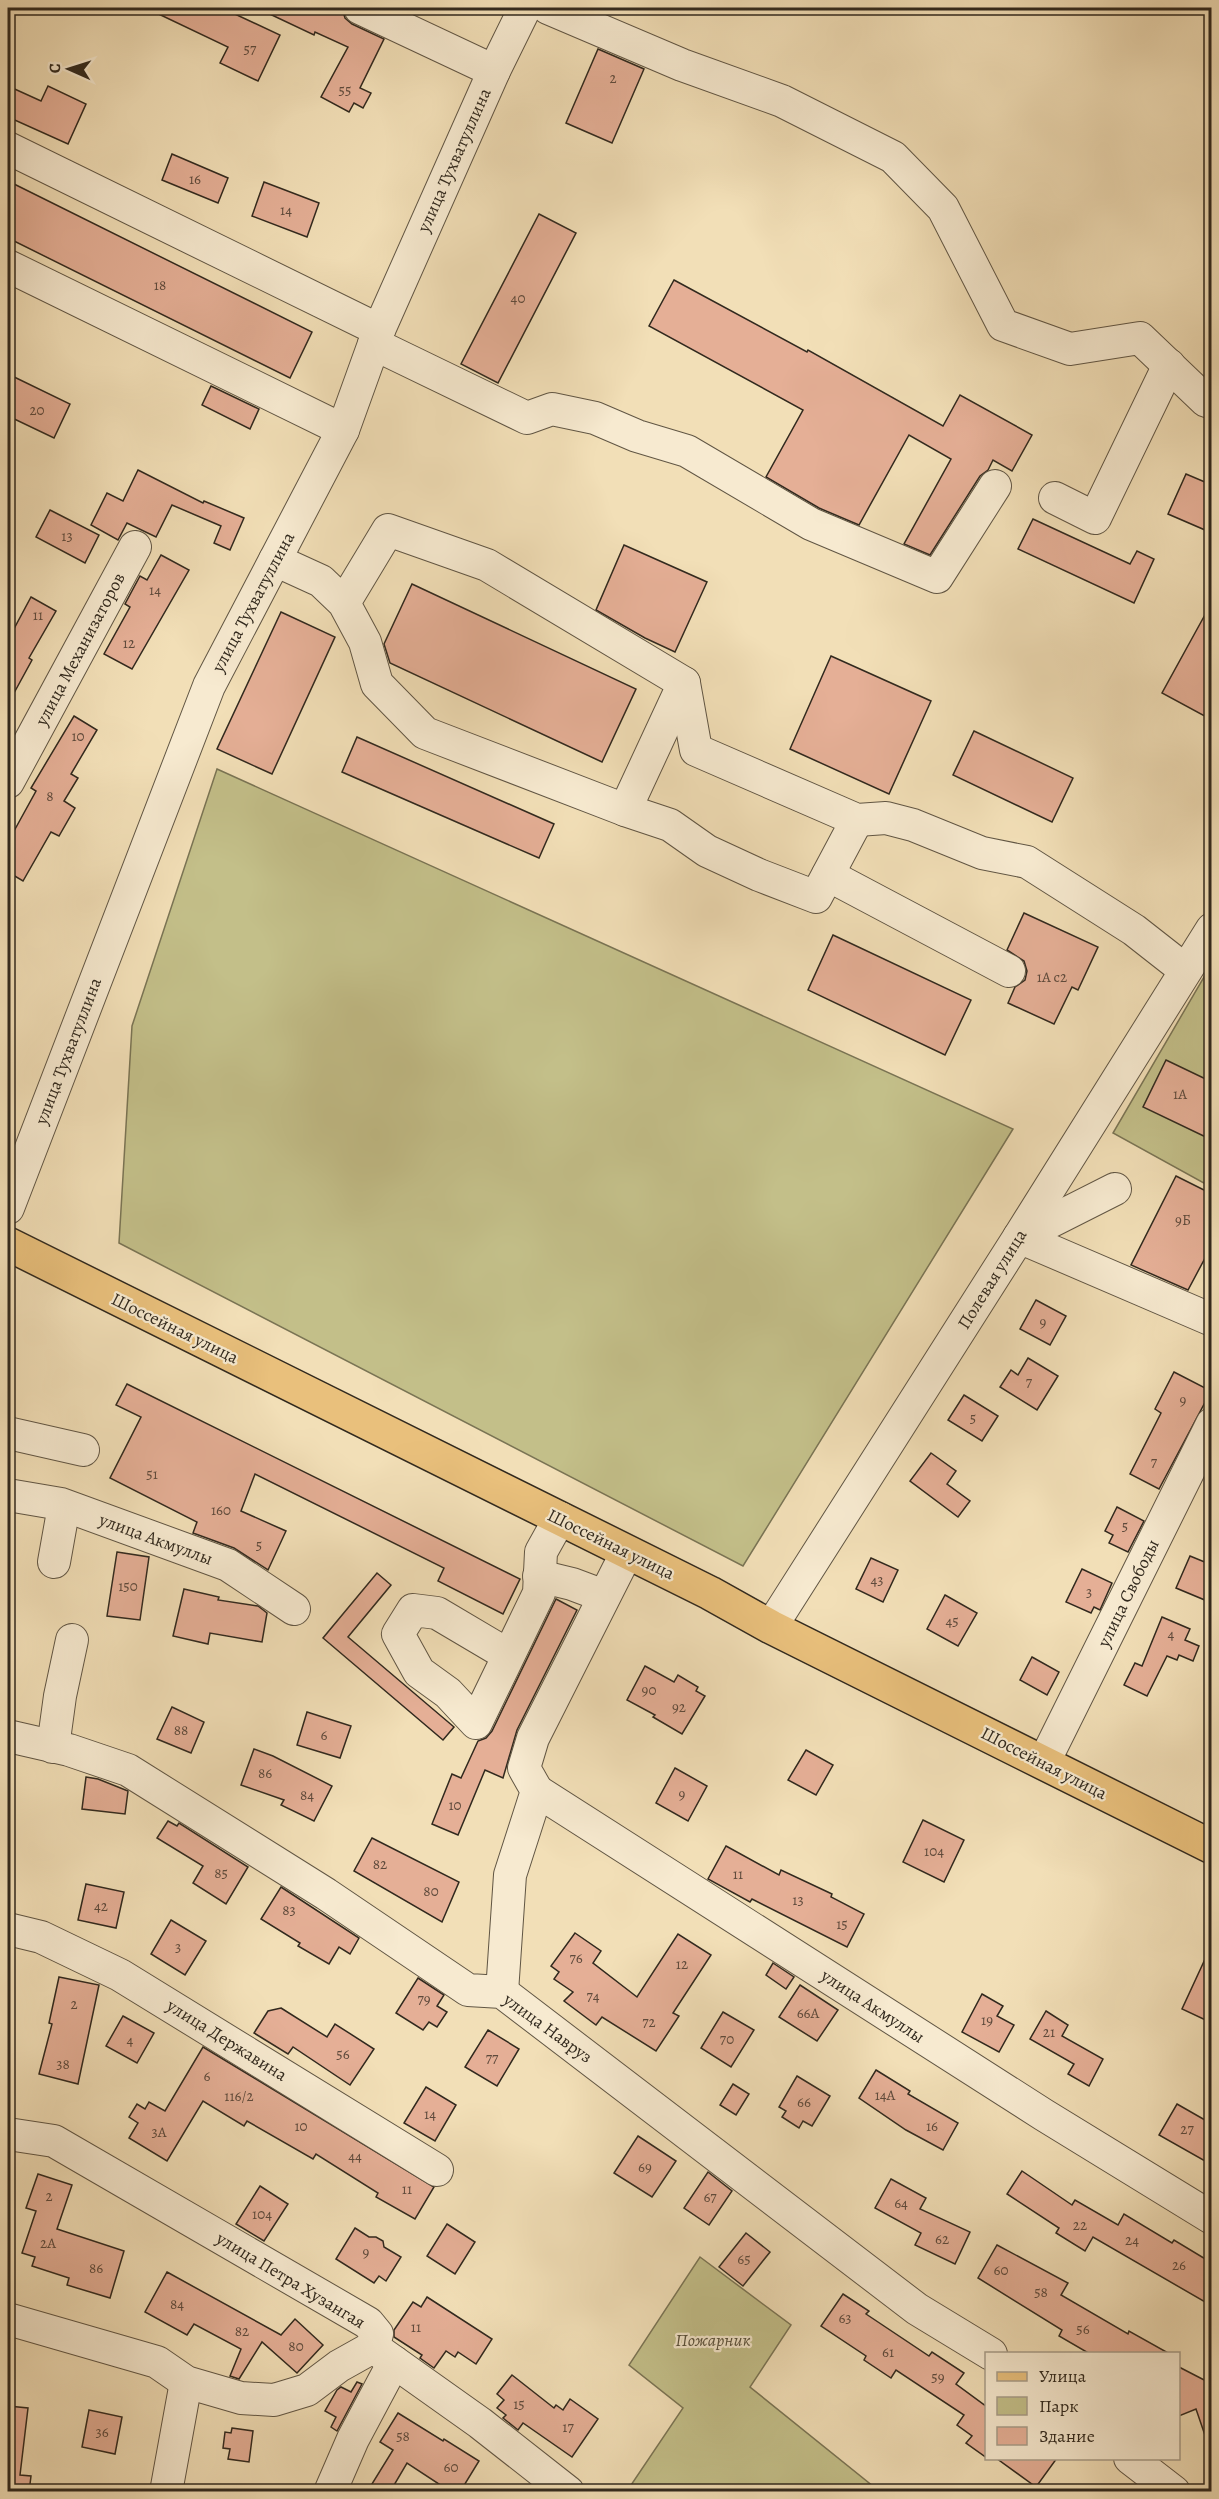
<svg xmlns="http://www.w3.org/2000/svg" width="1219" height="2499" viewBox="0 0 1219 2499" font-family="Alegreya,serif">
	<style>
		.green { fill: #c3bf89; stroke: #7a7454; stroke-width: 1.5 }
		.building { fill: #e5af96; stroke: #31291e; stroke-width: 1.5 }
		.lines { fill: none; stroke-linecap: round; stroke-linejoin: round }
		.minor-casing { stroke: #615644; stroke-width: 34 }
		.major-casing { stroke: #31291e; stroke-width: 36 }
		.minor { stroke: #f7ead0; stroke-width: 32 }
		.major { stroke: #e9c07c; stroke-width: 33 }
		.labels { text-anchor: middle; stroke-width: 4.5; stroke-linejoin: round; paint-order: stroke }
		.number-label { font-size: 15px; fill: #5e4a3c }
		.street-label { font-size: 18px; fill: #31291e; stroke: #f7ead0 }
		.park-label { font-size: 18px; font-style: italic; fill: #564e39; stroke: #f7ead0 }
	</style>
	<rect width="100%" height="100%" fill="#f2dfb7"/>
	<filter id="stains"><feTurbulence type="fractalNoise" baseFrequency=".00333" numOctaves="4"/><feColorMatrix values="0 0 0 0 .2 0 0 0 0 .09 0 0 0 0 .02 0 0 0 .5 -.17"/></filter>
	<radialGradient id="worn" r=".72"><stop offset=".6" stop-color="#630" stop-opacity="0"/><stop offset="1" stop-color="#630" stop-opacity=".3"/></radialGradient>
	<!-- green -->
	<g class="green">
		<polygon points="217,769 1013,1129 743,1566 119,1243 132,1026"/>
		<polygon points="1211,965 1211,1187 1113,1133"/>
		<polygon points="700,2257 791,2325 750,2387 879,2491 627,2491 683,2408 629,2365"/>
	</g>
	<!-- building -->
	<g class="building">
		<polygon points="146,8 222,8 280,35 258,81 220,63 228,47"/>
		<polygon points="257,8 342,8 345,18 352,24 384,39 360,88 371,93 363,108 354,103 349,112 321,97 348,47 315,32 314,35"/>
		<polygon points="598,49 644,69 612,143 566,123"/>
		<polygon points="8,86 41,101 48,86 86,104 68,144 8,117"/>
		<polygon points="172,154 228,178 218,203 162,180"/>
		<polygon points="8,181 312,332 290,378 8,238"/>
		<polygon points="264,182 319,203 307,237 252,216"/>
		<polygon points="539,214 576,233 498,383 461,364"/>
		<polygon points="674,280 807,352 808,350 943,426 960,395 1032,435 1012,471 993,460 988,470 980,476 930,555 904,544 951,459 909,435 859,525 819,508 766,477 803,410 649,326"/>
		<polygon points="8,374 70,404 54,438 8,416"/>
		<polygon points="211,386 259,409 250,429 202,405"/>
		<polygon points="138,470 203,503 204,501 244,518 230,550 214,543 221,526 172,505 156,537 127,523 118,540 91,525 107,493 123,501"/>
		<polygon points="1186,474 1212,485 1212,533 1168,514"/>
		<polygon points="50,510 99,535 85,563 36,537"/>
		<polygon points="1033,519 1130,564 1137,551 1154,559 1134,603 1018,549"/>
		<polygon points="624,545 707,582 675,652 645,638 596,610"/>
		<polygon points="161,555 189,570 132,669 104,654 130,607 125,604 140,576 147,580"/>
		<polygon points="412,584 636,689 602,762 390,663 384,644"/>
		<polygon points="31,597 56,611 29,658 32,660 8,704 8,640"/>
		<polygon points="1212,602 1212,720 1162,693"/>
		<polygon points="281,612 335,637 272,774 217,749"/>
		<polygon points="831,656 931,701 889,794 790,749"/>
		<polygon points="74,716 97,730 71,774 78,778 64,801 75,808 59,836 51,832 23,881 8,872 8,827 14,831 36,791 31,788"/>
		<polygon points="974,731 1073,778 1052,822 953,775"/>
		<polygon points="357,737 554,824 539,858 342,772"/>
		<polygon points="1024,913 1098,947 1078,990 1072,987 1054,1024 1008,1003 1015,987 1025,980 1027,971 1024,961 1007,950"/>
		<polygon points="833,935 971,1000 945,1055 808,990"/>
		<polygon points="1166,1060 1212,1082 1212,1140 1143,1107"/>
		<polygon points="1176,1176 1212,1194 1212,1245 1188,1290 1131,1265"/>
		<polygon points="1036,1300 1066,1316 1050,1345 1020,1329"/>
		<polygon points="1028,1358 1058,1376 1037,1410 1000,1387 1011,1370 1018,1375"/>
		<polygon points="1174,1372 1211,1391 1159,1489 1130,1474 1161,1413 1155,1409"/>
		<polygon points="127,1384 520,1579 503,1614 438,1581 444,1568 255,1474 241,1511 286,1531 268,1570 234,1548 193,1533 197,1522 110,1478 141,1417 116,1405"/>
		<polygon points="964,1395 998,1416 982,1441 948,1420"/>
		<polygon points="931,1453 956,1471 947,1484 970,1501 958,1517 910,1481"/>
		<polygon points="1117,1507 1144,1521 1128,1552 1109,1543 1113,1535 1105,1531"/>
		<polygon points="117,1552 149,1557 140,1620 107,1616"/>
		<polygon points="1190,1556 1212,1565 1212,1603 1176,1588"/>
		<polygon points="871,1558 898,1570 883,1602 856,1589"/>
		<polygon points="1082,1569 1112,1583 1100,1610 1094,1607 1091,1613 1066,1602"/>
		<polygon points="377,1573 391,1585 348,1637 454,1727 443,1740 323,1638"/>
		<polygon points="184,1589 219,1597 218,1600 258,1606 267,1613 262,1642 210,1633 208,1644 173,1636"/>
		<polygon points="945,1595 977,1613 958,1646 927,1629"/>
		<polygon points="556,1599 577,1610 517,1730 503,1778 485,1770 458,1835 432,1824 452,1774 461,1778 478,1741 486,1738 492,1731"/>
		<polygon points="1162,1617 1190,1629 1185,1640 1199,1646 1193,1661 1179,1655 1177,1660 1167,1656 1147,1696 1124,1685 1135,1663 1142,1666"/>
		<polygon points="1032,1657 1059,1672 1047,1695 1020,1680"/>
		<polygon points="645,1666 674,1682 678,1675 698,1687 696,1691 705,1696 682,1734 653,1717 655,1715 627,1700"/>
		<polygon points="172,1707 204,1722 191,1753 157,1739"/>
		<polygon points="307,1712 351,1726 340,1758 297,1745"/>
		<polygon points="254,1749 273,1756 332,1786 314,1821 281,1805 284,1800 241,1785"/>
		<polygon points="806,1750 833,1765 816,1795 788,1780"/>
		<polygon points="675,1768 707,1786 688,1821 656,1803"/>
		<polygon points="86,1777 98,1779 128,1791 125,1814 82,1809"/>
		<polygon points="923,1820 964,1840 944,1882 903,1862"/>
		<polygon points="168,1821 177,1826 179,1823 248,1867 226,1904 193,1883 203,1866 157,1838"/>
		<polygon points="372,1838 459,1882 442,1922 354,1871"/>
		<polygon points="726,1846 779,1875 781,1870 832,1894 831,1897 864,1914 847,1947 752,1899 750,1902 708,1879"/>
		<polygon points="86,1884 124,1892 116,1928 78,1920"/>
		<polygon points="281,1887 359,1938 350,1954 339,1947 329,1964 298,1946 300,1943 261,1919"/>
		<polygon points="171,1920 206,1941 185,1975 151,1954"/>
		<polygon points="575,1933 601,1951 593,1963 637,1997 678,1934 711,1955 673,2013 679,2016 656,2051 602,2017 596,2025 564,2001 573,1992 554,1979 559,1972 551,1966"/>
		<polygon points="1212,1944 1212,2023 1182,2009"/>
		<polygon points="773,1963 794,1977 786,1989 766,1975"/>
		<polygon points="59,1977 99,1985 78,2084 39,2074 52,2024 49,2023"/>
		<polygon points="418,1978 444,1995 437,2006 447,2012 437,2027 429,2022 423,2030 396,2013"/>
		<polygon points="800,1985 838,2010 817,2041 779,2017"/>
		<polygon points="982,1994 1003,2006 997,2016 1014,2025 999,2052 962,2032"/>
		<polygon points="281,2008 327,2037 335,2024 374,2049 350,2085 293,2047 288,2054 254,2033 268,2011"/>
		<polygon points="1046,2011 1068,2025 1062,2036 1103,2059 1089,2086 1068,2074 1074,2064 1030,2039"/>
		<polygon points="723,2012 754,2030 731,2067 701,2048"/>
		<polygon points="123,2016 154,2033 137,2063 106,2046"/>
		<polygon points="488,2030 519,2049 497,2086 465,2067"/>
		<polygon points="203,2047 434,2187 415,2219 376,2197 378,2193 316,2154 313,2159 247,2121 244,2126 203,2101 167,2161 129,2138 138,2123 129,2117 137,2104 145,2109 149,2102 165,2111"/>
		<polygon points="876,2070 910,2091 908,2094 958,2123 943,2150 906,2130 859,2098"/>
		<polygon points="797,2076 830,2096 812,2126 803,2121 799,2128 782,2117 786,2111 779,2107"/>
		<polygon points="733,2084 749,2094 736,2115 720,2105"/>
		<polygon points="426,2087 456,2105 435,2141 404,2123"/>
		<polygon points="1177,2104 1212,2124 1212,2149 1205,2161 1159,2135"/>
		<polygon points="638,2136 676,2161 652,2197 614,2173"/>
		<polygon points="1022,2171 1072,2205 1075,2200 1118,2225 1124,2214 1172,2243 1174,2240 1212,2263 1212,2306 1093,2237 1085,2251 1056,2233 1059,2228 1007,2194"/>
		<polygon points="708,2172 732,2191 709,2225 684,2208"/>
		<polygon points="38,2174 72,2185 57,2229 124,2251 110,2298 67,2285 69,2278 32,2266 35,2257 22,2253 36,2211 26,2208"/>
		<polygon points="891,2179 926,2198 920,2209 970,2232 955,2264 915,2245 921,2233 875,2208"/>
		<polygon points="260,2186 288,2204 264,2241 236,2224"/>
		<polygon points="447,2224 475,2242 455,2274 427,2256"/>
		<polygon points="355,2228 369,2237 376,2237 383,2241 384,2247 401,2257 386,2281 379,2276 374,2283 336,2259"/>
		<polygon points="746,2233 770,2252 743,2286 719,2267"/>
		<polygon points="997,2245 1068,2283 1061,2295 1128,2334 1129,2331 1170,2354 1090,2354 1059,2336 1062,2330 978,2278"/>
		<polygon points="167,2272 281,2335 295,2319 323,2345 297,2373 262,2342 239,2379 230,2376 241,2349 194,2324 187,2335 145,2312"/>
		<polygon points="843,2294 869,2311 866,2314 929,2356 932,2352 964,2373 956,2384 987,2407 987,2458 966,2443 972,2436 957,2425 964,2415 896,2370 891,2378 864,2360 866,2356 821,2326"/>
		<polygon points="427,2297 492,2339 476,2364 458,2352 455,2357 446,2351 434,2368 420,2358 422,2355 394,2337 394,2330 413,2302 421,2307"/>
		<polygon points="1179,2367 1212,2384 1212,2447 1209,2447 1196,2409 1179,2416"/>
		<polygon points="512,2375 554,2408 556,2405 563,2410 570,2399 598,2419 572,2457 523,2423 518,2430 503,2418 506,2415 497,2408 504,2400 497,2394"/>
		<polygon points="357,2382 362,2384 337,2431 331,2427 336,2417 325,2411 337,2390 341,2387 351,2392"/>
		<polygon points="8,2406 28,2408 20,2475 31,2476 29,2492 8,2492"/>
		<polygon points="89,2410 122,2417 115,2454 82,2447"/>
		<polygon points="398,2413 443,2441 444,2439 479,2461 460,2492 451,2492 407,2463 390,2492 367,2492 393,2450 380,2442"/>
		<polygon points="232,2428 253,2431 249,2462 228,2459 230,2449 223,2448 225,2432 231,2433"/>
		<polygon points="996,2458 1057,2458 1036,2487"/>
	</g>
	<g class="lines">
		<!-- minor casing -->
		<g class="minor-casing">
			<g id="minor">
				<polyline points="360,8 494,71"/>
				<polyline points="548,8 682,65 782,101 893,157 943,208 1003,325 1070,349 1140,338 1206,401 1212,402"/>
				<polyline points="8,148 379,330"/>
				<polyline points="8,266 343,430"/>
				<polyline points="374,344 527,418 552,409 595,418 637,436 687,451 811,524 937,577 995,486"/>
				<polyline points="1055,498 1095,518 1169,365"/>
				<polyline points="275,560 321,581 344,603 365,642 377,684 425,733 625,810 684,683 487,565 388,530 344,603"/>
				<polyline points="684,683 696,750 857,820 886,818 913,825 982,853 1027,862 1134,930 1185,970"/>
				<polyline points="8,782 135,547"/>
				<polyline points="625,810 670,825 707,851 759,875 816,897 857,820"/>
				<polyline points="828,875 1009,971"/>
				<polyline points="8,1208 209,686 343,430 379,330 494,71 525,8"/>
				<polyline points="1019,1237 1212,1320"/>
				<polyline points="1020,1237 1115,1189"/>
				<polyline points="8,1433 83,1450"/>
				<polyline points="8,1495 61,1504 228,1565 294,1609"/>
				<polyline points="54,1562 64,1506"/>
				<polyline points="539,1576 572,1584 604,1596"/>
				<polyline points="771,1627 1019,1237 1212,929"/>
				<polyline points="508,1655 437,1613 413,1610 398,1634 419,1672 448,1693 476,1723 539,1593 541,1552 560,1518"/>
				<polyline points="8,1736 69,1750 128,1770 326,1894 468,1990 502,1992 917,2309 991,2354"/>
				<polyline points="53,1747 60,1696 72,1640"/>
				<polyline points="1044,1762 1212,1424"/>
				<polyline points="537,1791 1044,2115 1212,2218"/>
				<polyline points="8,1929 41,1937 120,1975 437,2170"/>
				<polyline points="502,1992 510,1875 537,1791 524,1768 533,1738 627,1552"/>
				<polyline points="8,2134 54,2141 368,2323 377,2334 373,2347"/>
				<polyline points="8,2319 157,2362 186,2382 241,2398 274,2400 307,2390 339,2366 373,2347"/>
				<polyline points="373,2347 480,2423 568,2492"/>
				<polyline points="1130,2458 1174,2492"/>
				<polyline points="166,2492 186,2382"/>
				<polyline points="330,2492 353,2439 394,2362"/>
			</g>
		</g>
		<!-- major casing -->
		<g class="major-casing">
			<polyline id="major" points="8,1244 710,1593 771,1627 1212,1847"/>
		</g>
		<!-- minor -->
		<use href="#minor" class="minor"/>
		<!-- major -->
		<use href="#major" class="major"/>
	</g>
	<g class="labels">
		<!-- number labels -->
		<g class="number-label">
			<text x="250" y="54">57</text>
			<text x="613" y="83">2</text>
			<text x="345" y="95">55</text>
			<text x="195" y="184">16</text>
			<text x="286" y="215">14</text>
			<text x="160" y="290">18</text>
			<text x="518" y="303">40</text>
			<text x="37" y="415">20</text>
			<text x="67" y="541">13</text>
			<text x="155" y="595">14</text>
			<text x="38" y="620">11</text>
			<text x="129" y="648">12</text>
			<text x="78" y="741">10</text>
			<text x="50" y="801">8</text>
			<text x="1052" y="982">1А с2</text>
			<text x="1180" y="1099">1А</text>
			<text x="1183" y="1225">9Б</text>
			<text x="1043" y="1327">9</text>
			<text x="1029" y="1387">7</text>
			<text x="1183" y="1405">9</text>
			<text x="973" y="1423">5</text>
			<text x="1154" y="1467">7</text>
			<text x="152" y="1479">51</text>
			<text x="221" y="1515">160</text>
			<text x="1125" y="1531">5</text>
			<text x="259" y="1550">5</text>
			<text x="877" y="1585">43</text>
			<text x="128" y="1591">150</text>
			<text x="1089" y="1597">3</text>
			<text x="952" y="1626">45</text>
			<text x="1171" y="1639">4</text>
			<text x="649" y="1695">90</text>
			<text x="679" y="1712">92</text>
			<text x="181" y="1735">88</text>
			<text x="324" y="1740">6</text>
			<text x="265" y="1778">86</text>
			<text x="682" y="1799">9</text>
			<text x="307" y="1800">84</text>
			<text x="455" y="1810">10</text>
			<text x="934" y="1856">104</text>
			<text x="380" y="1869">82</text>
			<text x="221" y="1878">85</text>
			<text x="738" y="1879">11</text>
			<text x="431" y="1896">80</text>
			<text x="798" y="1905">13</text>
			<text x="101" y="1911">42</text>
			<text x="289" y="1915">83</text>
			<text x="842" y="1929">15</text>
			<text x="178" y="1952">3</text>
			<text x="576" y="1963">76</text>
			<text x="682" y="1969">12</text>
			<text x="593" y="2001">74</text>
			<text x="424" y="2004">79</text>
			<text x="74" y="2009">2</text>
			<text x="808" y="2018">66А</text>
			<text x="987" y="2025">19</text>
			<text x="649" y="2027">72</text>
			<text x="1049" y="2037">21</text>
			<text x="727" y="2044">70</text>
			<text x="130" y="2045">4</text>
			<text x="343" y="2059">56</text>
			<text x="492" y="2063">77</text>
			<text x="63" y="2069">38</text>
			<text x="207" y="2081">6</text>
			<text x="885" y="2100">14А</text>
			<text x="239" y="2101">116/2</text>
			<text x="804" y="2107">66</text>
			<text x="430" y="2119">14</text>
			<text x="301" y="2131">10</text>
			<text x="932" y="2131">16</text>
			<text x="1187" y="2134">27</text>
			<text x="159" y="2137">3А</text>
			<text x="355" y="2161">44</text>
			<text x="645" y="2172">69</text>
			<text x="407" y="2194">11</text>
			<text x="49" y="2201">2</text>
			<text x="710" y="2202">67</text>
			<text x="901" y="2208">64</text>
			<text x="262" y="2219">104</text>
			<text x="1080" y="2230">22</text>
			<text x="942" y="2244">62</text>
			<text x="1132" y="2245">24</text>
			<text x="48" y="2248">2А</text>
			<text x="366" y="2257">9</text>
			<text x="744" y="2264">65</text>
			<text x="1179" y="2270">26</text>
			<text x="96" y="2273">86</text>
			<text x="1001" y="2275">60</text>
			<text x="1041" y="2297">58</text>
			<text x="177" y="2309">84</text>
			<text x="845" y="2323">63</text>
			<text x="416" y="2332">11</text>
			<text x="1083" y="2334">56</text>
			<text x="242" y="2336">82</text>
			<text x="296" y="2351">80</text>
			<text x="888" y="2357">61</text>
			<text x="938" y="2382">59</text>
			<text x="519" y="2409">15</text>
			<text x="568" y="2432">17</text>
			<text x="102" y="2437">36</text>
			<text x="403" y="2441">58</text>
			<text x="451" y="2472">60</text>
		</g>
		<!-- street labels -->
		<g class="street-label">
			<text transform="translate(454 160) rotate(-66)" y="6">улица Тухватуллина</text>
			<text transform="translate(253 602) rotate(-62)" y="6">улица Тухватуллина</text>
			<text transform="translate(80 649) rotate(-62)" y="6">улица Механизаторов</text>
			<text transform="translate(68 1051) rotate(-69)" y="6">улица Тухватуллина</text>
			<text transform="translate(992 1279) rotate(-58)" y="6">Полевая улица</text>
			<text transform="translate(175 1328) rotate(26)" y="6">Шоссейная улица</text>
			<text transform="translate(156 1539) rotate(20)" y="6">улица Акмуллы</text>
			<text transform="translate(611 1544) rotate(26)" y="6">Шоссейная улица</text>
			<text transform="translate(1128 1593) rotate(-64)" y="6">улица Свободы</text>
			<text transform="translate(1044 1763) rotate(27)" y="6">Шоссейная улица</text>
			<text transform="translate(873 2006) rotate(33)" y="6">улица Акмуллы</text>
			<text transform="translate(548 2028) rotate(36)" y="6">улица Навруз</text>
			<text transform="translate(227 2040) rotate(32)" y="6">улица Державина</text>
			<text transform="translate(291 2280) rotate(31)" y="6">улица Петра Хузангая</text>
		</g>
		<!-- park labels -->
		<g class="park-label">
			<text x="713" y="2346">Пожарник</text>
		</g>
	</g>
	<!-- margin -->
	<rect width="1219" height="2499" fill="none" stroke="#f2dfb7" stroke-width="30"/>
	<rect x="9" y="9" width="1201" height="2481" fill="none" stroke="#31291e" stroke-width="3"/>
	<rect x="15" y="15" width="1189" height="2469" fill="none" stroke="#31291e" stroke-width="1.5"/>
	<!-- legend -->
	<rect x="985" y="2352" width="195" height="108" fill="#f7ead0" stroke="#a89d89" stroke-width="1.5"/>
	<rect x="997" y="2372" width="30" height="9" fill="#e9c07c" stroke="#a89d89" stroke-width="1.5"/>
	<text x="1039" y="2382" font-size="18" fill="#31291e">Улица</text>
	<rect x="997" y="2397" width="30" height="18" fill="#c3bf89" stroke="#a89d89" stroke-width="1.5"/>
	<text x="1039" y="2412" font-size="18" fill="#31291e">Парк</text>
	<rect x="997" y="2427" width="30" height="18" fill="#e5af96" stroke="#a89d89" stroke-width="1.5"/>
	<text x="1039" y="2442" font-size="18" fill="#31291e">Здание</text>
	<!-- north arrow -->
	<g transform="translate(69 69) rotate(273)" stroke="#f7ead0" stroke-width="4.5" paint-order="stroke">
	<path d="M0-4.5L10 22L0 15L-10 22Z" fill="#31291e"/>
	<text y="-9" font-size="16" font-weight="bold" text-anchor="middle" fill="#31291e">С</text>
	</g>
	<rect width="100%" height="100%" filter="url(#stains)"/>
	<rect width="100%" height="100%" fill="url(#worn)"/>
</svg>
